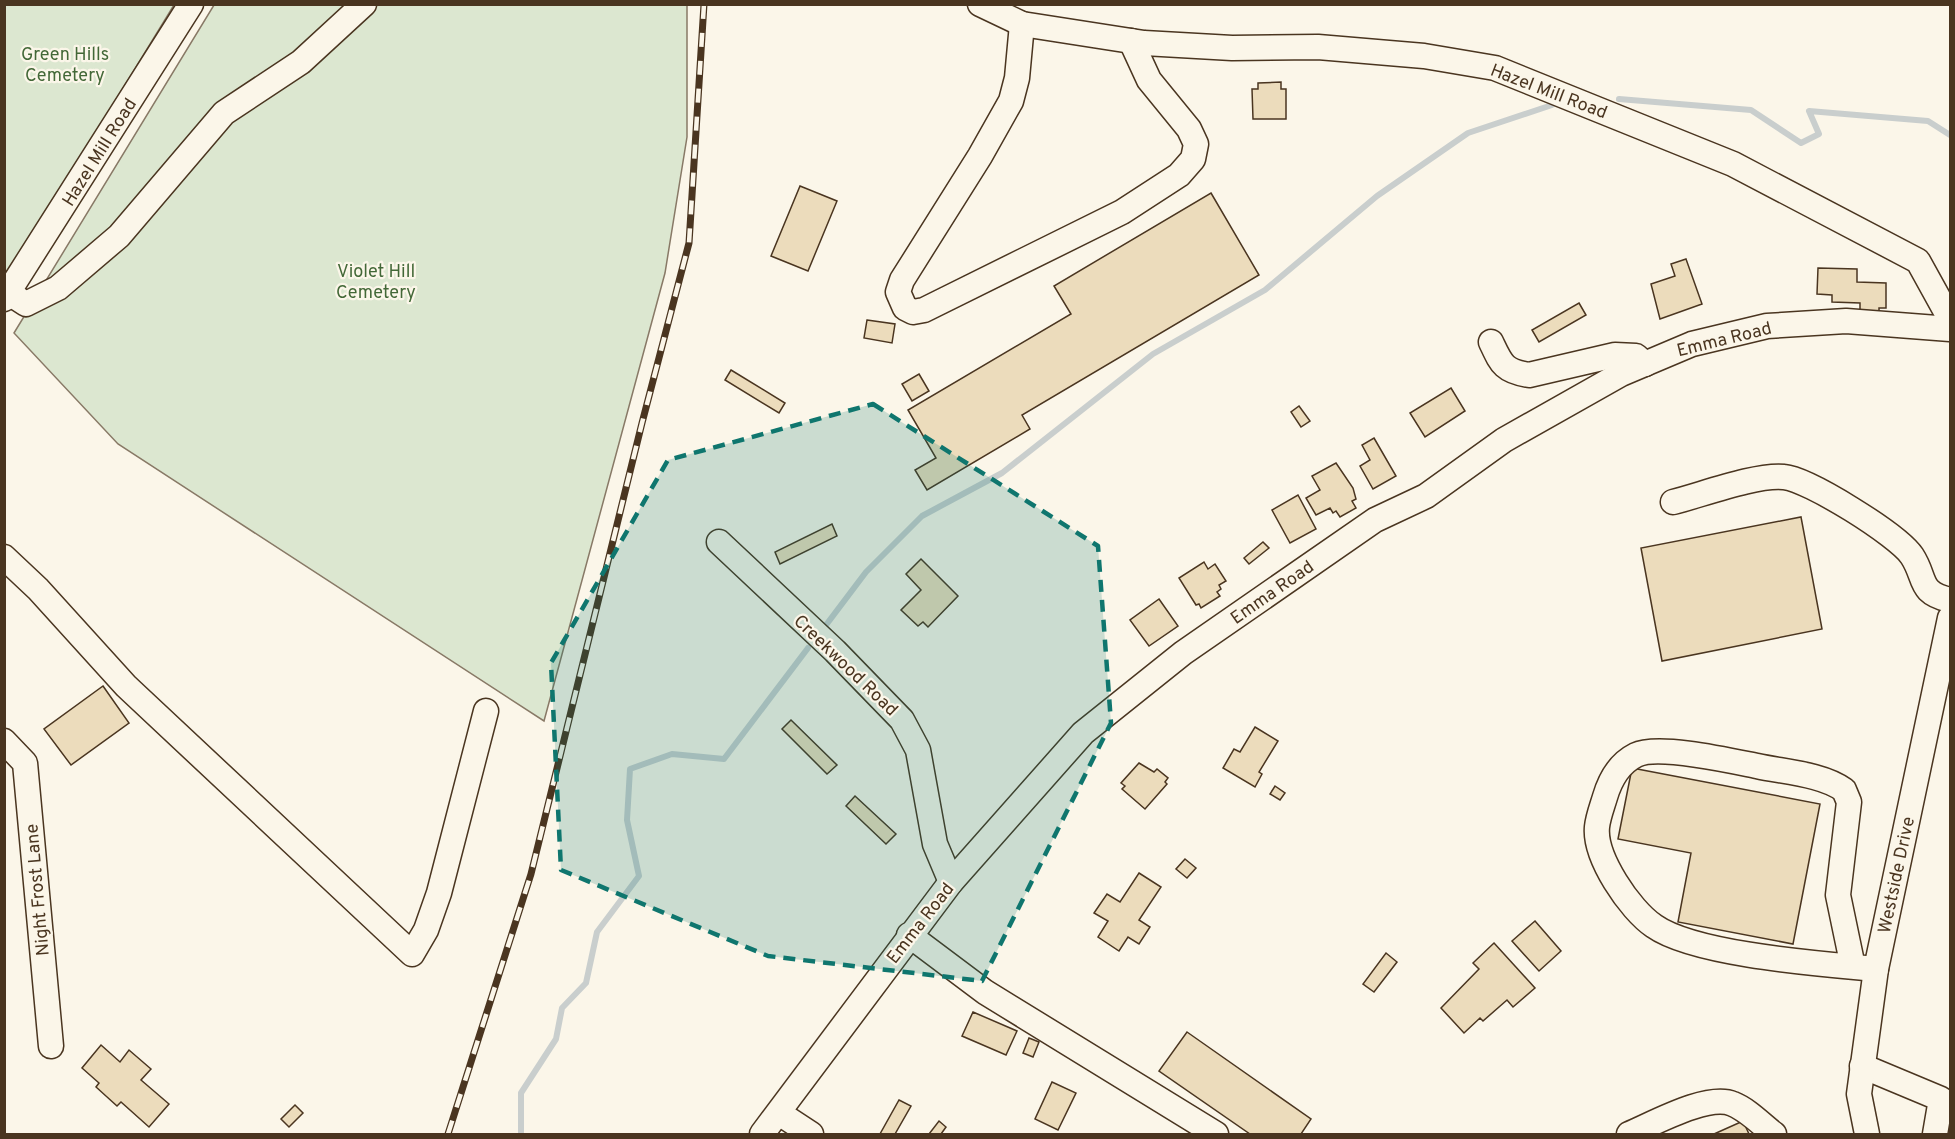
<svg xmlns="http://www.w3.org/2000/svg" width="1955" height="1139" viewBox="0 0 1955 1139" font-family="Overpass,sans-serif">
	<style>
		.green { fill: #dce7d0; stroke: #887966; stroke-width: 1.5 }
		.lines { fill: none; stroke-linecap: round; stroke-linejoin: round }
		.stream { stroke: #c9cecd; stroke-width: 6 }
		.building { fill: #ecdcbc; stroke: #4a3520; stroke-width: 1.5 }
		.minor-casing { stroke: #4a3520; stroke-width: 27 }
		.minor { stroke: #fbf6e9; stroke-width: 24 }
		.rail-casing { stroke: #4a3520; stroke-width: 7 }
		.rail { stroke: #fbf6e9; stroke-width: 4.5; stroke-dasharray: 14; stroke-linecap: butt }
		.marked { fill: #0f766e; fill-opacity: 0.2; stroke: #0f766e; stroke-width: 4.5; stroke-dasharray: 12 8; stroke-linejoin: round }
		.labels { text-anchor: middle; stroke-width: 4.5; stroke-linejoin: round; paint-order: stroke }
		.park-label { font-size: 18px; fill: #436837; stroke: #fbf6e9 }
		.street-label { font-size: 18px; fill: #4a3520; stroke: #fbf6e9 }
	</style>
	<rect width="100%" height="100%" fill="#fbf6e9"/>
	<!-- green -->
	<g class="green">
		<polygon points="5,5 174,5 56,198 5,275"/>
		<polygon points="214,5 687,5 687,137 665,273 544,721 118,444 14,333"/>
	</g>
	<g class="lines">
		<!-- stream -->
		<g class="stream">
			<polyline points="1619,99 1751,110 1801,143 1819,134 1809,111 1928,121 1950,135"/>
			<polyline points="823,629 866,572 922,516 1002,473 1153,354 1265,290 1377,196 1468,133 1552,105"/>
			<polyline points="521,1134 521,1093 556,1039 562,1008 586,983 597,932 639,876 627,820 630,769 672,754 724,759 808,648"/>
		</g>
	</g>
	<!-- building -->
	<g class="building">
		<polygon points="1281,82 1281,89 1286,89 1286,119 1253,119 1252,89 1258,89 1258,83"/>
		<polygon points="800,186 837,201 808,271 771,256"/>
		<polygon points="1211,193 1259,275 1022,415 1030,429 927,490 915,470 936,458 908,410 1071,314 1054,286"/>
		<polygon points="1686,259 1702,304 1660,319 1651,284 1675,276 1671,264"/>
		<polygon points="1818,268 1857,269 1857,282 1886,283 1886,308 1879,308 1879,312 1860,311 1860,303 1832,302 1832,295 1817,294"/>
		<polygon points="1579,303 1586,315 1539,342 1532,330"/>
		<polygon points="867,320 895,324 892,343 864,338"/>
		<polygon points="731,370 785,403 779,413 725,380"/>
		<polygon points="919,374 929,391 912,401 902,384"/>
		<polygon points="1451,388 1465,411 1425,437 1410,413"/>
		<polygon points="1299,406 1310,421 1301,427 1291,412"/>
		<polygon points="1374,438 1396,476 1373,489 1360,466 1370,460 1362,445"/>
		<polygon points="1336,463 1353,488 1356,499 1352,501 1356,508 1340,517 1336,511 1333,513 1330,508 1316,515 1306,498 1320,490 1312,476"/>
		<polygon points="1298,495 1316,529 1290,543 1272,510"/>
		<polygon points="1801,517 1822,629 1662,661 1641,548"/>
		<polygon points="832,524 837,536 780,564 775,552"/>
		<polygon points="1263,542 1269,548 1249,564 1244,558"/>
		<polygon points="921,559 958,596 928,627 923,622 918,626 901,610 921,590 906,574"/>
		<polygon points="1204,562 1208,569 1215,564 1226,581 1219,585 1221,589 1217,592 1220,596 1201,608 1199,604 1196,605 1179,578"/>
		<polygon points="1159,599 1178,626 1149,646 1130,620"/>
		<polygon points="103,686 129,723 71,765 44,729"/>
		<polygon points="791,720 837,765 827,774 782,729"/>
		<polygon points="1255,727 1278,741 1259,772 1262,774 1255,787 1223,768 1234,749 1240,752"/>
		<polygon points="1139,763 1154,772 1157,769 1168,778 1165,782 1167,784 1145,809 1122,789 1125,786 1121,783"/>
		<polygon points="1632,768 1820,804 1793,944 1678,922 1691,853 1618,839"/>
		<polygon points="1275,786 1285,793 1280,800 1270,794"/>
		<polygon points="855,796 896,834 886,844 846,806"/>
		<polygon points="1185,859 1196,868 1187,878 1176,869"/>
		<polygon points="1139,873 1161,887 1139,920 1150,927 1139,944 1128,937 1119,951 1098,937 1108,921 1094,913 1107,894 1120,902"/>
		<polygon points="1535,921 1561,951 1539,971 1512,941"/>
		<polygon points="1494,943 1535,988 1513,1007 1507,1000 1483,1021 1480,1018 1464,1033 1441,1008 1479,969 1473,963"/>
		<polygon points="1386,953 1397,962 1374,992 1363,984"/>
		<polygon points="973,1012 1017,1031 1006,1055 962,1036"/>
		<polygon points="1187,1032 1311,1119 1301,1134 1250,1134 1159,1071"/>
		<polygon points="1029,1038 1039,1042 1033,1057 1023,1053"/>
		<polygon points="101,1045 120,1062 129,1050 151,1069 141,1080 169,1104 149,1127 121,1102 117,1106 96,1087 99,1083 82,1068"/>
		<polygon points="1052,1082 1076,1093 1058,1130 1035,1119"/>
		<polygon points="899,1100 911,1106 895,1134 880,1134"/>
		<polygon points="295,1105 303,1113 289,1127 281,1119"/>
		<polygon points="939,1121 946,1127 941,1134 929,1134"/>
		<polygon points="1743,1121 1749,1134 1714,1134"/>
	</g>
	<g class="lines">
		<!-- minor casing -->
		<g class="minor-casing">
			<g id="minor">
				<polyline points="980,4 1022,24 1144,43 1232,48 1318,47 1424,56 1495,68 1733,164 1918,261 1950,319"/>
				<polyline points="1022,24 1017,78 1011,101 980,156 902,280 898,292 905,308 913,312 924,310 1122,212 1179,175 1193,159 1196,144 1189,129 1149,80 1131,41"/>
				<polyline points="9,293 26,304 58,288 119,236 224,113 301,62 364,4"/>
				<polyline points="4,299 191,4"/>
				<path d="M1491,342C1501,363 1503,371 1529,375L1615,355L1636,356L1645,364"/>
				<path d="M1673,502C1701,495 1757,474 1784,477C1808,479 1898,535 1912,556C1927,579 1917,592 1950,600"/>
				<polyline points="719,542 835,651 902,720 918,750 935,844 951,882"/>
				<polyline points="4,557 38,589 126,686 412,954 426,930 439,893 486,711"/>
				<polyline points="4,741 25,763 51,1046"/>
				<polyline points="909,935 985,992 1216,1134"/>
				<path d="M1853,967L1838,895L1849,802L1844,790C1822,774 1784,772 1757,766C1732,761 1658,744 1636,755C1620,763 1610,780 1605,797C1602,807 1598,817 1597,827C1594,857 1630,910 1654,926C1695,955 1823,964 1876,969"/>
				<polyline points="1862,1066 1941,1099 1935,1134"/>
				<polyline points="779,1113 811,1134"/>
				<polyline points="762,1134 951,882 1083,733 1183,653 1375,520 1426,496 1504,440 1621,374 1692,344 1767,326 1846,321 1950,329"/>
				<path d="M1629,1134C1653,1124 1708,1093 1733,1104C1748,1110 1761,1124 1774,1134"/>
				<polyline points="1867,1134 1859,1094 1876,969 1950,618"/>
			</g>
		</g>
		<!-- minor -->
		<use href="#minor" class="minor"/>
		<!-- rail casing -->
		<g class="rail-casing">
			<polyline id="rail" points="448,1134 531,874 642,423 689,243 704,4"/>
		</g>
		<!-- rail -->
		<use href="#rail" class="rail"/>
	</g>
	<!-- marked area -->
	<path class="marked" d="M873,404L1098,546L1111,723L982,981L768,956L561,870L551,663L668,460Z"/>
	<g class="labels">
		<!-- park labels -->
		<g class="park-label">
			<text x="65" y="60">Green Hills<tspan x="65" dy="21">Cemetery</tspan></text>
			<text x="376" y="277">Violet Hill<tspan x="376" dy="21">Cemetery</tspan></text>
		</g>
		<!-- street labels -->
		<g class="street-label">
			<text transform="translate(1549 91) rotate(21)" y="6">Hazel Mill Road</text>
			<text transform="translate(99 152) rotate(-58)" y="6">Hazel Mill Road</text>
			<text transform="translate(1724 339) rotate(-14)" y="6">Emma Road</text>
			<text transform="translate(1272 592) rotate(-35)" y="6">Emma Road</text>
			<text transform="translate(846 665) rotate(44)" y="6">Creekwood Road</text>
			<text transform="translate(1896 875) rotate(-78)" y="6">Westside Drive</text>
			<text transform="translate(37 890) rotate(-95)" y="6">Night Frost Lane</text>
			<text transform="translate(920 923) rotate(-52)" y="6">Emma Road</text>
		</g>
	</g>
	<!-- border -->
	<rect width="1955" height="1139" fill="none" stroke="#4a3520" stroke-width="12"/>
</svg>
